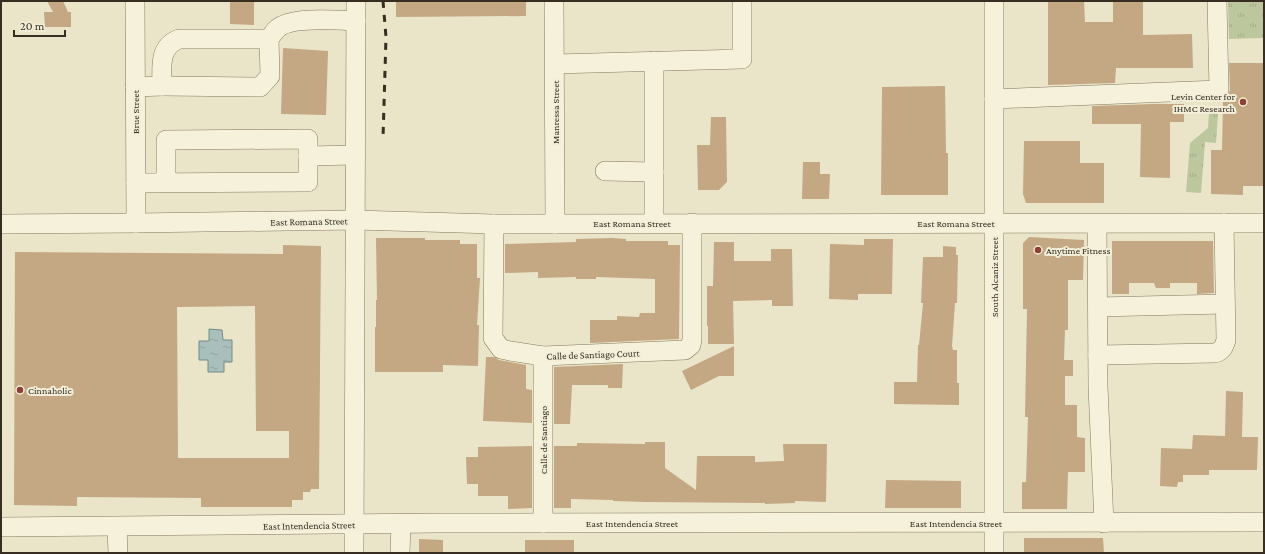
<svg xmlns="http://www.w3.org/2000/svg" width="1265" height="554" viewBox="0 0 1265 554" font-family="'Crimson Pro',serif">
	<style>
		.grass { fill: url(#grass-tufts) }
		.water { fill: url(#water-ripples); stroke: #708c89 }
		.building { fill: #c4a783; fill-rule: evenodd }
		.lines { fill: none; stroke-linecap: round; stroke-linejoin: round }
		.minor-casing { stroke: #85785f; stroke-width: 20 }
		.minor { stroke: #f6f1db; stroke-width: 19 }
		.rail { stroke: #372e21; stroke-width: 3; stroke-dasharray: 7 7; stroke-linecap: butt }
		.poi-dot { fill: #8d4136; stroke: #f2eed8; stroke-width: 1.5 }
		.labels { text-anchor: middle; stroke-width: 4; stroke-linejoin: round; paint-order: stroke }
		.poi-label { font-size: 10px; fill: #372e21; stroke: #f2eed8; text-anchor: start }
		.street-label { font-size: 10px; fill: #372e21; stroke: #f2eed8 }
	</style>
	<defs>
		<pattern id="grass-tufts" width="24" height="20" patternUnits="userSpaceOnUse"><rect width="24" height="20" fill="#bdc79e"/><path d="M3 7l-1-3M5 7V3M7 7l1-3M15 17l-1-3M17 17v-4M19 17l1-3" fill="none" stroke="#a3ab88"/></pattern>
		<pattern id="water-ripples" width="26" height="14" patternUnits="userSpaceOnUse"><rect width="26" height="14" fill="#a9bfbb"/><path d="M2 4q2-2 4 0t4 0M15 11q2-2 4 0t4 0" fill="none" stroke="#92a4a0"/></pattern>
	</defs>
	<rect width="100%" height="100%" fill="#eae5c9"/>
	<!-- grass -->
	<g class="grass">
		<polygon points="1228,1 1264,1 1264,38 1229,39"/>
		<polygon points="1209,113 1218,114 1216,143 1205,142 1201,193 1186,192 1190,143 1208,128"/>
	</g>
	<!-- water -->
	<polygon class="water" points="209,329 222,330 223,340 232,340 232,362 224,362 224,372 208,372 208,360 199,360 199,341 209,341"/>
	<!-- building -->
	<g class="building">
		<polygon points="47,1 63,1 68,12 71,12 71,27 45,27 44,12 53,12"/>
		<polygon points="230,1 254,1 254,25 230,24"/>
		<polygon points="396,1 526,1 526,16 396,17"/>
		<polygon points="1048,1 1084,1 1085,22 1113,22 1113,1 1143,1 1143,35 1192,34 1193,68 1116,68 1115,83 1048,85"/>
		<polygon points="283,48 328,51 326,115 281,114"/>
		<polygon points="1229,63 1264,63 1264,186 1243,186 1243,195 1211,194 1211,150 1222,150 1223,100 1228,96 1230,90"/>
		<polygon points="945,86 946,153 948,153 948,195 881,195 882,87"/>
		<polygon points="1154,104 1184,104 1184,122 1170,122 1170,178 1140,177 1141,124 1092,124 1092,106"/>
		<polygon points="711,117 726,117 727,182 719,190 698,190 697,145 710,145"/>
		<polygon points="1024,141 1080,141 1080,163 1104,163 1104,203 1026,203 1023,194"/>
		<polygon points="803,162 820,162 820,174 830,174 829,199 802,199"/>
		<polygon points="1029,237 1084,240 1083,280 1068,280 1068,330 1065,330 1064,360 1073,360 1073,376 1065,376 1065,405 1077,405 1077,437 1085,438 1085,472 1068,472 1067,509 1022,509 1022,482 1026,482 1028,417 1025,417 1027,309 1023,309 1023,243"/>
		<polygon points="376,238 425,238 425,240 460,240 460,244 477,244 477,278 480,278 477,325 479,325 478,366 443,365 443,372 375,372 375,327 376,327 376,300 377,300"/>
		<polygon points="612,238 626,239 626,241 668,241 668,245 680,245 679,339 590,343 590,320 617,320 617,316 639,317 640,313 655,313 655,279 596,277 596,279 576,279 576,277 538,278 538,272 505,273 505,244 576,242 576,239"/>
		<polygon points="864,239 893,239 892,294 858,294 858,300 829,299 830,244 864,245"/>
		<polygon points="1112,241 1213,241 1214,293 1197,294 1197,283 1170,283 1170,288 1156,288 1154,283 1129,283 1129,294 1112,294"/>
		<polygon points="714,242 734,242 734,261 771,261 771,249 792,249 793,306 772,306 772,300 733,301 734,344 708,344 708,326 707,326 707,286 713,286"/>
		<path d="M283,245L321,246L319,489H311L310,492H303V500H292V507H201V498L77,497V506L14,505L15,252L283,254ZM255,306L256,431H289V458H178L177,307Z"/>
		<polygon points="943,246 956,247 956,255 958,255 957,303 955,303 952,346 953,350 957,350 957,383 959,383 959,405 894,404 894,382 917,382 918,345 919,345 923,303 921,303 923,257 943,257"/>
		<polygon points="734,346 734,376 719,376 691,390 682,371"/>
		<polygon points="486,357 494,357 499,360 526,365 526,389 532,390 532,423 483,421"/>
		<polygon points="623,364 622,388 608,388 608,385 572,385 570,424 554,424 554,367"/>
		<polygon points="1226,391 1243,392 1242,437 1258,437 1257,470 1209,470 1209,475 1183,475 1183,482 1178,482 1177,487 1160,486 1161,448 1192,449 1193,435 1225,436"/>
		<polygon points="645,442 665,442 665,468 696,490 697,456 755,456 755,462 784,461 783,444 827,444 826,502 795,501 795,503 765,504 765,503 646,502 613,501 613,500 571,499 571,508 554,508 554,446 577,446 577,443 645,444"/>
		<polygon points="532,446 532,508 508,509 508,496 478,496 478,484 467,484 466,457 478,457 478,447"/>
		<polygon points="886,480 961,481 961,508 885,508"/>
		<polygon points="1024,538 1103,538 1104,553 1024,553"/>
		<polygon points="419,539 443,540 443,553 419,553"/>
		<rect x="525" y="540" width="49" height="13"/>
	</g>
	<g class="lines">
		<!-- minor casing -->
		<g class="minor-casing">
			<g id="minor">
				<polyline points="135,1 136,223"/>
				<polyline points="554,1 555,224"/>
				<polyline points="555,64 742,59 742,1"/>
				<polyline points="162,86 260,87 270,76 269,39"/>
				<path d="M135,87L162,86C162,68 158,47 179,39H269C272,36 274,31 277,29C290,16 337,20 356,21"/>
				<polyline points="994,99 1219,90 1217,1"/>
				<polyline points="308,156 355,155"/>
				<polyline points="605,171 654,172"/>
				<polyline points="136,183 308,182 308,139 166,140 166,183"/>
				<polyline points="654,223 654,61"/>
				<polyline points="1,224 136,223 355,220 494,224 1264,223"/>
				<polyline points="494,224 493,338 501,349 510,351 543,356 685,350 691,345 692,339 692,223"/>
				<polyline points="1097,224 1098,387 1104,523"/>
				<polyline points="1098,307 1225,304"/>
				<path d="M1098,355L1215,353C1222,351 1224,347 1226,340L1224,223"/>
				<polyline points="543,356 543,523"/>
				<polyline points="1,527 440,523 1264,522"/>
				<polyline points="117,527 118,553"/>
				<polyline points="354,553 356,1"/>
				<polyline points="400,553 401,524"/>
				<polyline points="994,553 994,1"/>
			</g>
		</g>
		<!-- minor -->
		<use href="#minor" class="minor"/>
		<!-- rail -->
		<polyline class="rail" points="383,1 386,37 383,138"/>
	</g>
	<!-- markers -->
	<g class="poi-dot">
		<circle cx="1243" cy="102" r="4"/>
		<circle cx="1038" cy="250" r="4"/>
		<circle cx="20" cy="390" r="4"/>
	</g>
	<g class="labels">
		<!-- poi labels -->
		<g class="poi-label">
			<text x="1235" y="100" text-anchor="end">Levin Center for<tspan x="1235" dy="12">IHMC Research</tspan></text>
			<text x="1046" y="254">Anytime Fitness</text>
			<text x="28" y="394">Cinnaholic</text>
		</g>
		<!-- street labels -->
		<g class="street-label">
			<text transform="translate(135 112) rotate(-90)" y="4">Brue Street</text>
			<text transform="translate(555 112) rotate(-90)" y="4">Manressa Street</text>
			<text transform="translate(309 221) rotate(-1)" y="4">East Romana Street</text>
			<text x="632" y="227">East Romana Street</text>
			<text x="956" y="227">East Romana Street</text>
			<text transform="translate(994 277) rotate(-90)" y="4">South Alcaniz Street</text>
			<text transform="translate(593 354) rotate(-2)" y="4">Calle de Santiago Court</text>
			<text transform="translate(543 440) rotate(-90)" y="4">Calle de Santiago</text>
			<text x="632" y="527">East Intendencia Street</text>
			<text x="956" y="527">East Intendencia Street</text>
			<text transform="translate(309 525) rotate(-1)" y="4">East Intendencia Street</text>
		</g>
	</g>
	<!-- border -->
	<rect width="1265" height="554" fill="none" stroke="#372e21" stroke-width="4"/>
	<!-- scale -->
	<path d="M14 30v6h51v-6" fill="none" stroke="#372e21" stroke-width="2"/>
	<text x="20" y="30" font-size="12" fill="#372e21" stroke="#f2eed8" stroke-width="3" paint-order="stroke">20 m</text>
</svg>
